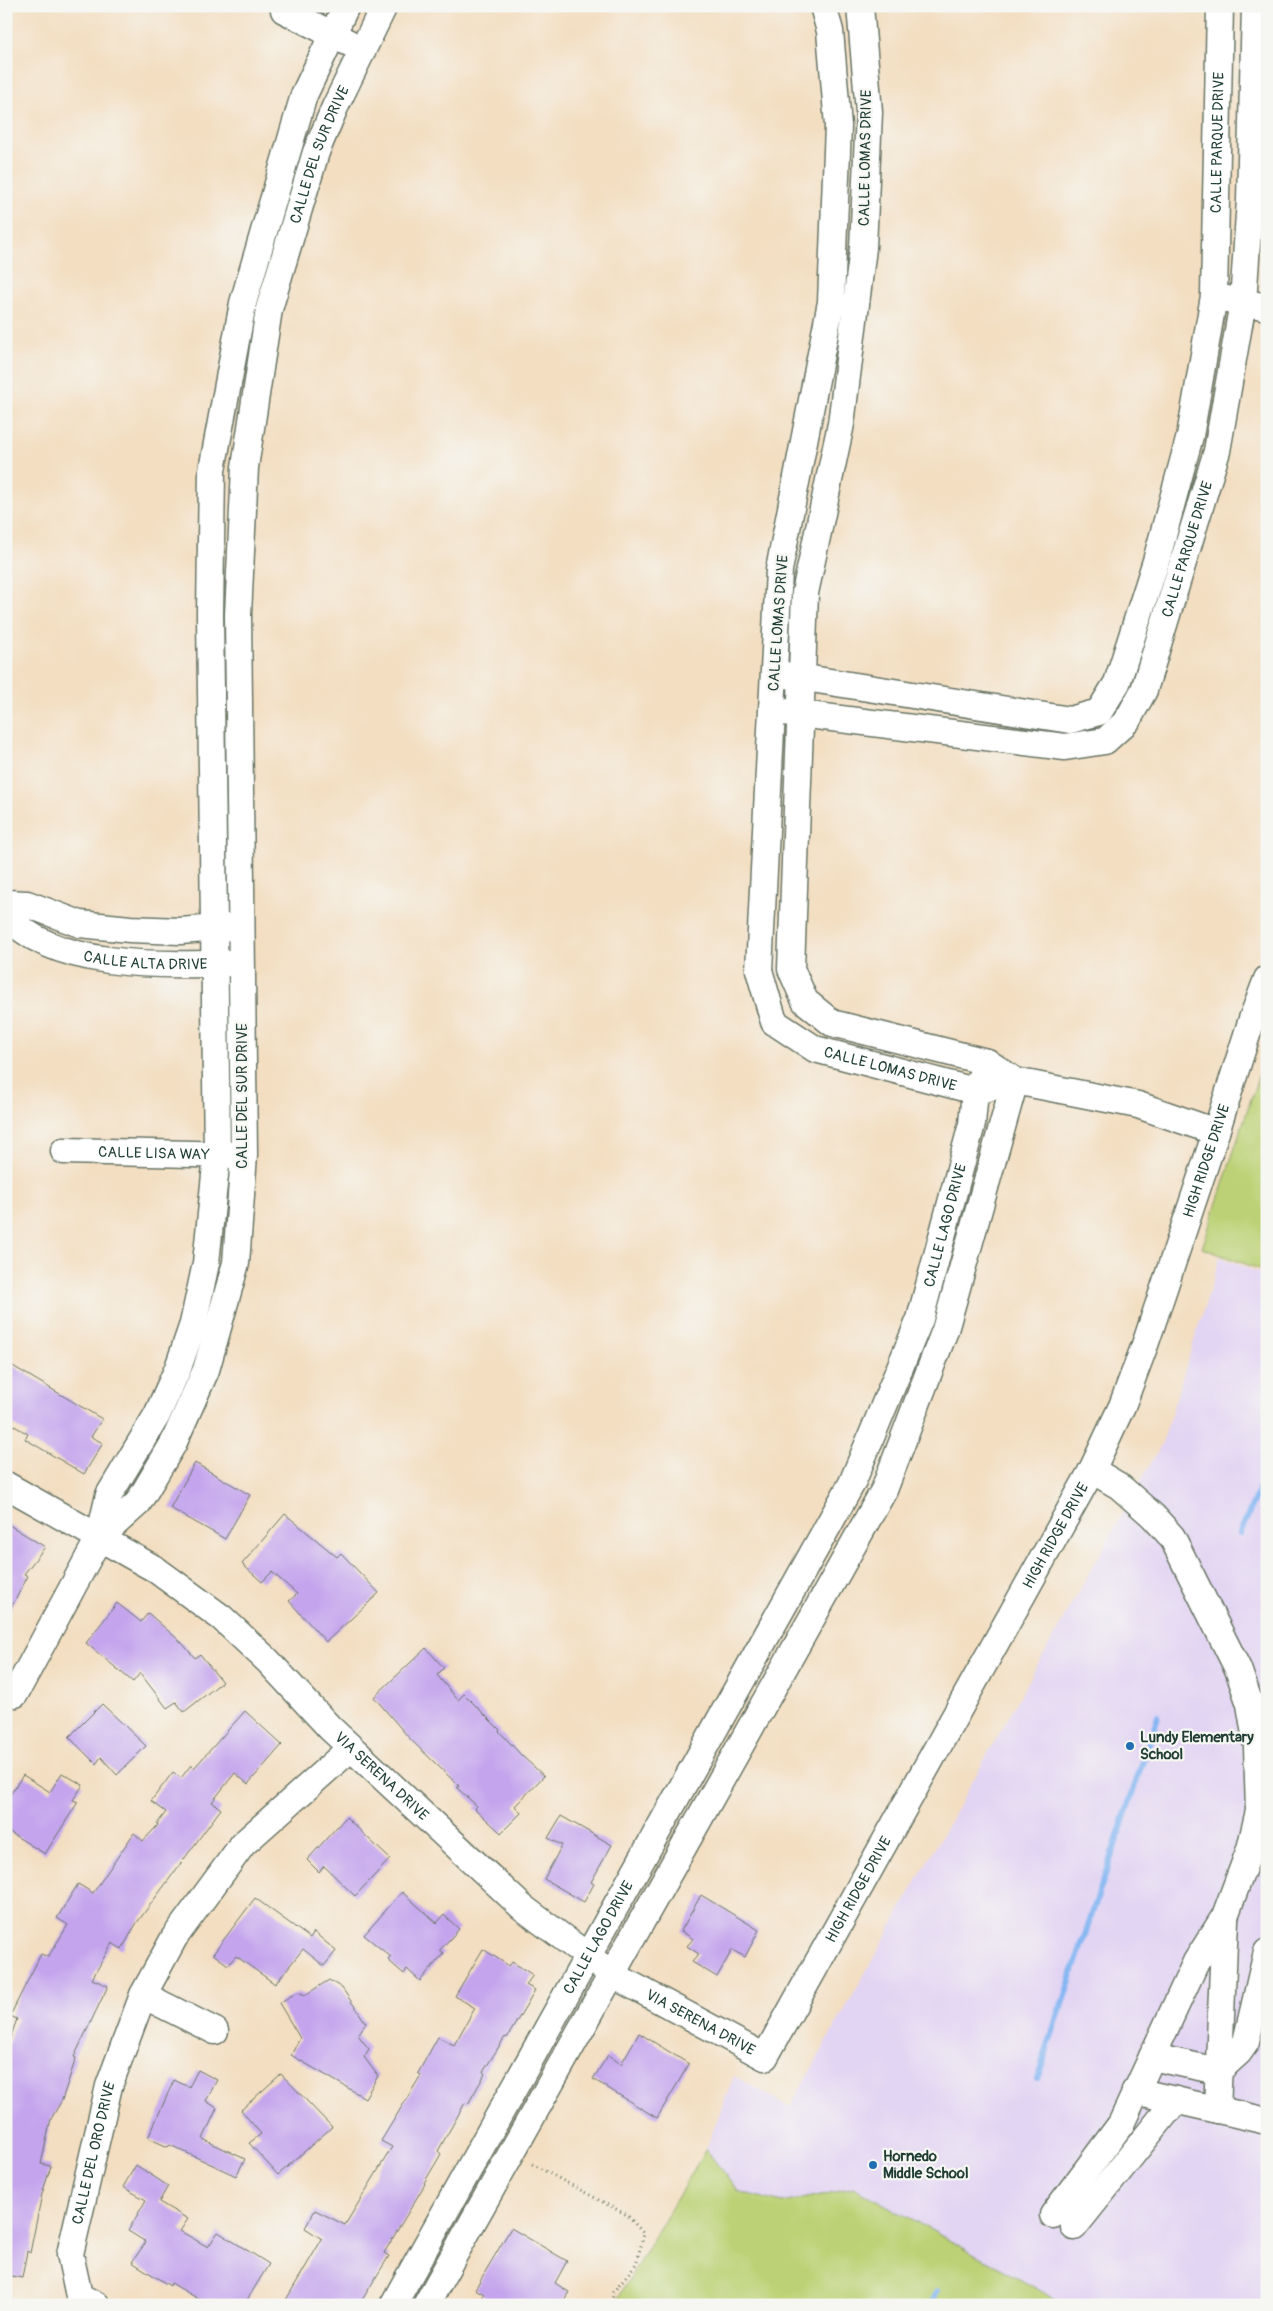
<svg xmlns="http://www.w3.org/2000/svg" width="1273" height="2311" viewBox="0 0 1273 2311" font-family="Pangolin,sans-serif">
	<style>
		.built { fill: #e2d4f3 }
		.green { fill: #bcd175; stroke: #6e8754 }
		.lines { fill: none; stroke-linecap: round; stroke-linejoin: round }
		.stream { stroke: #85b7f2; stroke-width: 6 }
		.building { fill: #c4a5ed }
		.minor-casing { stroke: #697565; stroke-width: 29 }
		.path { stroke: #697565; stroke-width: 3; stroke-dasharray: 1 4; stroke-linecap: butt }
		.minor { stroke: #fff; stroke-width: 26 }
		.poi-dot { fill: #1f6fb2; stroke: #f6f6f2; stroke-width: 2 }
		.labels { text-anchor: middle; stroke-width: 4.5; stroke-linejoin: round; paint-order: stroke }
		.street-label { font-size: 15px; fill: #1f3d34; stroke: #f6f6f2 }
		.poi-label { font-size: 15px; font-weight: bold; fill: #1f3d34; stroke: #f6f6f2; text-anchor: start }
	</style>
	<rect width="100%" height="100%" fill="#f6f6f2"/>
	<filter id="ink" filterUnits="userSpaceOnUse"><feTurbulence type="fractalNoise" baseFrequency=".02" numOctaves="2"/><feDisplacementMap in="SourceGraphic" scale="10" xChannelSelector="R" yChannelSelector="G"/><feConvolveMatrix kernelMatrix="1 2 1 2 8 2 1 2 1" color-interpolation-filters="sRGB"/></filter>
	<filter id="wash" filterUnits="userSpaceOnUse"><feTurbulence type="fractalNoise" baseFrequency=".0096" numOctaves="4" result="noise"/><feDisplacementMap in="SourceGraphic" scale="20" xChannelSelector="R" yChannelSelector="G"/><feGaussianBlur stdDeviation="1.12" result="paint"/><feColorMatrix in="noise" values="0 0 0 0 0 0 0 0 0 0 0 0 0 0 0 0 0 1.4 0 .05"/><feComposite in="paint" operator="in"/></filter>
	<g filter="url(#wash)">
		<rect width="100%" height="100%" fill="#f3dec1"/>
		<!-- built -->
		<polygon class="built" points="1220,1257 1267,1276 1267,2305 1055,2305 1057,2300 855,2188 782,2203 737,2191 706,2149 734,2076 790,2107 1162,1443"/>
		<!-- green -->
		<g class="green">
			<polygon points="1267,1050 1267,1272 1202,1248"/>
			<polygon points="706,2149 737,2191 782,2203 855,2188 1057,2300 1055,2305 614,2305"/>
		</g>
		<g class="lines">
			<!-- stream -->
			<g class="stream">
				<polyline points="1240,1533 1267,1472"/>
				<polyline points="1037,2079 1158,1716"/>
				<polyline points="932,2305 937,2291"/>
			</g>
		</g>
		<g id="blocks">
			<!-- building -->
			<g class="building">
				<polygon points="6,1362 102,1419 91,1437 103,1443 84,1474 25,1439 28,1434 6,1421"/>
				<polygon points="195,1463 250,1495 225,1539 170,1508"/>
				<polygon points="285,1514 337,1557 341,1553 379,1593 326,1642 289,1601 297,1594 272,1572 262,1582 242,1564"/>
				<polygon points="6,1523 45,1547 24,1574 28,1576 6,1617"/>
				<polygon points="117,1603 141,1622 148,1613 182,1643 195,1658 200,1654 222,1682 184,1712 176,1702 167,1708 140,1673 133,1682 86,1643"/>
				<polygon points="426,1648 444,1668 437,1675 458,1700 464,1694 500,1730 499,1731 521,1755 544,1776 515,1806 521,1813 501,1833 474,1808 477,1806 457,1788 459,1786 410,1739 374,1697"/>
				<polygon points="102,1704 146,1746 117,1775 101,1757 96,1764 69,1737"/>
				<polygon points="245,1711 282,1745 248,1784 235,1773 212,1802 221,1809 136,1924 122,1949 112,1943 92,1979 108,1986 74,2057 76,2058 62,2100 51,2119 41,2164 51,2166 42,2194 30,2253 27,2251 22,2278 6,2275 6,2050 17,2019 10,2016 41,1954 48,1957 68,1925 57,1918 78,1884 93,1893 134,1833 143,1841 158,1825 157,1824 166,1812 151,1801 173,1772 181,1778 191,1765 194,1768"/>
				<polygon points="62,1773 83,1785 73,1800 78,1802 45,1854 6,1830 6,1801 23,1775 50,1792"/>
				<polygon points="561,1816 612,1845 591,1882 594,1884 584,1902 544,1879 562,1845 548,1838"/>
				<polygon points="346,1817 390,1859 355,1896 324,1866 319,1872 307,1860"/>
				<polygon points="402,1892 437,1923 444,1915 459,1929 440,1950 444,1953 420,1981 407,1969 404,1974 388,1960 391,1957 364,1935"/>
				<polygon points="701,1895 759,1930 745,1957 732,1950 717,1977 692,1962 699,1954 687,1946 693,1939 681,1931"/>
				<polygon points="255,1898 310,1938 314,1932 336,1951 324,1966 303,1949 275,1984 236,1956 228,1965 213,1954"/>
				<polygon points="483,1949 509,1966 512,1962 533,1975 526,1985 535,1990 507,2038 505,2037 483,2072 485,2074 468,2104 465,2103 438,2151 441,2154 424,2183 425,2184 384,2253 389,2256 359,2305 283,2305 322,2239 305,2228 315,2210 345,2225 392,2147 381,2141 421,2075 418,2073 438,2037 454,2045 475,2008 455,1996"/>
				<polygon points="329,1980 342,1988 366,2023 358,2035 369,2049 364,2057 378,2076 365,2098 291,2055 300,2038 279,2003 298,1992 305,1995"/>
				<polygon points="639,2033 689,2064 657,2118 593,2079 608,2055 621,2064"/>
				<polygon points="198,2070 217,2080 206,2101 217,2108 203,2139 245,2159 236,2176 170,2145 168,2147 148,2138 174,2080 189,2087"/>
				<polygon points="281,2074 332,2127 278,2175 249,2143 261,2134 241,2110"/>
				<polygon points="136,2165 168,2186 159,2202 188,2219 180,2231 208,2247 218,2232 269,2264 244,2305 209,2305 171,2283 170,2286 132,2262 146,2242 128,2231 146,2200 123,2187"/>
				<polygon points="511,2228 567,2261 555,2283 569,2292 561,2305 478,2305 484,2294 475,2289"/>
			</g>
		</g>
	</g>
	<g filter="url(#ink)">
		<use href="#blocks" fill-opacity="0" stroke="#697565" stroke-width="1"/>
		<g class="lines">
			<!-- minor casing -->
			<g class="minor-casing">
				<g id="minor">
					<path id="s1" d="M823,6L830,31L838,126L831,302L779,570L759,970L774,1022L815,1049L975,1091L992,1087"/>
					<polyline points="860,6 869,112 863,248 841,424 805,593 791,969 805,1001 832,1023 987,1062 1015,1081 1138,1105 1216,1132"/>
					<polyline points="284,10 349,43"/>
					<polyline points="1227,299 1267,307"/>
					<path id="s2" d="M786,675L1070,720L1099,712L1117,683L1156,561L1190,436L1214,296L1220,6"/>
					<path id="s3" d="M784,712L1065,747L1105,741L1127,721L1144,690L1217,451L1243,302L1250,200L1255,6"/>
					<polyline points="6,903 27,904 80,924 130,929 180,931 231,927"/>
					<path id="s4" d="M6,914C50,969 165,966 230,963"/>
					<path id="s5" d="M64,1151L235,1155"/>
					<path id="s6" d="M6,1485L155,1569L222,1618L268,1661L330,1728L522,1907L613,1975L765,2057L1092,1470L1122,1406L1146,1342L1216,1132L1252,1019L1267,979"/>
					<path id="s7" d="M99,1538L138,1503L173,1444L206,1370L236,1263L244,1155L238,615L245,467L269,309L316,152L335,107L384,6"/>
					<polyline points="15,1694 99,1538 109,1495 157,1415 178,1368 193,1324 206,1263 217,1155 210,615 212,470 243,303 304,95 346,6"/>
					<polyline points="143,1995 215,2031"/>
					<polyline points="1152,2057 1218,2071"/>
					<polyline points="1218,2071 1239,2052 1246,2042 1267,1952"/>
					<polyline points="1135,2091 1267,2121"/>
					<polyline points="1217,2110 1225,1920"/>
					<polyline points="1053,2215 1121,2124 1196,1962 1225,1916 1250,1849 1259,1811 1257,1746 1250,1704 1238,1669 1172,1537 1153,1516 1119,1486 1092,1470"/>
					<polyline points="1074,2227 1176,2100"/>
					<path id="s8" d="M96,2305L79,2296L70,2254L109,2086L143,1995L174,1938L243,1844L351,1748"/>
					<path id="s9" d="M393,2305L852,1483L920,1319L972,1124L975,1091L987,1062"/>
					<polyline points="426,2305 884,1490 945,1330 1015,1081"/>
				</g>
			</g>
			<!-- path -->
			<polyline class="path" points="532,2164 627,2215 644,2234 636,2264 613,2292 612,2305"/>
			<!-- minor -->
			<use href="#minor" class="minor"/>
		</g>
	</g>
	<!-- markers -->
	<g class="poi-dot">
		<circle cx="1130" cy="1746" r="5"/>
		<circle cx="873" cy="2165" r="5"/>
	</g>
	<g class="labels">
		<!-- street labels -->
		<g class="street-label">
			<text dy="5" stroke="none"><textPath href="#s2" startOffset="905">CALLE PARQUE DRIVE</textPath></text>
			<text dy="5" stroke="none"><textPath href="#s7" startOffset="1432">CALLE DEL SUR DRIVE</textPath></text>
			<text transform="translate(865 158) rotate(-89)" y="5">CALLE LOMAS DRIVE</text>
			<text dy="5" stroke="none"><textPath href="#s3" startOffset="536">CALLE PARQUE DRIVE</textPath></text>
			<text transform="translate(778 623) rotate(-86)" y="5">CALLE LOMAS DRIVE</text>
			<text dy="5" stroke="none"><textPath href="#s4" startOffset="152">CALLE ALTA DRIVE</textPath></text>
			<text dy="5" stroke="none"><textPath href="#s1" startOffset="1152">CALLE LOMAS DRIVE</textPath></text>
			<text transform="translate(242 1096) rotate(-90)" y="5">CALLE DEL SUR DRIVE</text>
			<text dy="5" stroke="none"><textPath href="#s5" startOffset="90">CALLE LISA WAY</textPath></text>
			<text dy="5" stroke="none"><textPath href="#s6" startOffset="1959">HIGH RIDGE DRIVE</textPath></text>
			<text dy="5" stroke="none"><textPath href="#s9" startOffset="1216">CALLE LAGO DRIVE</textPath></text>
			<text dy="5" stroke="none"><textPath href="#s6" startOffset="1554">HIGH RIDGE DRIVE</textPath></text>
			<text dy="5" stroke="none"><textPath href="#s6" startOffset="479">VIA SERENA DRIVE</textPath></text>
			<text dy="5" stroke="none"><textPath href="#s6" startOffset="1149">HIGH RIDGE DRIVE</textPath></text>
			<text dy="5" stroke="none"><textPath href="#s9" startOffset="421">CALLE LAGO DRIVE</textPath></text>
			<text dy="5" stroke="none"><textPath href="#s6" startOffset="884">VIA SERENA DRIVE</textPath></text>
			<text dy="5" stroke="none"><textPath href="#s8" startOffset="166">CALLE DEL ORO DRIVE</textPath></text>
		</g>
		<!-- poi labels -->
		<g class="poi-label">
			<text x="1140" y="1742">Lundy Elementary<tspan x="1140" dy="17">School</tspan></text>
			<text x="883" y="2161">Hornedo<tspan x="883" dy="17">Middle School</tspan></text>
		</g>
	</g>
	<!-- margin -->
	<rect width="1273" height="2311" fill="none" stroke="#f6f6f2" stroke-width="25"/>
</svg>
